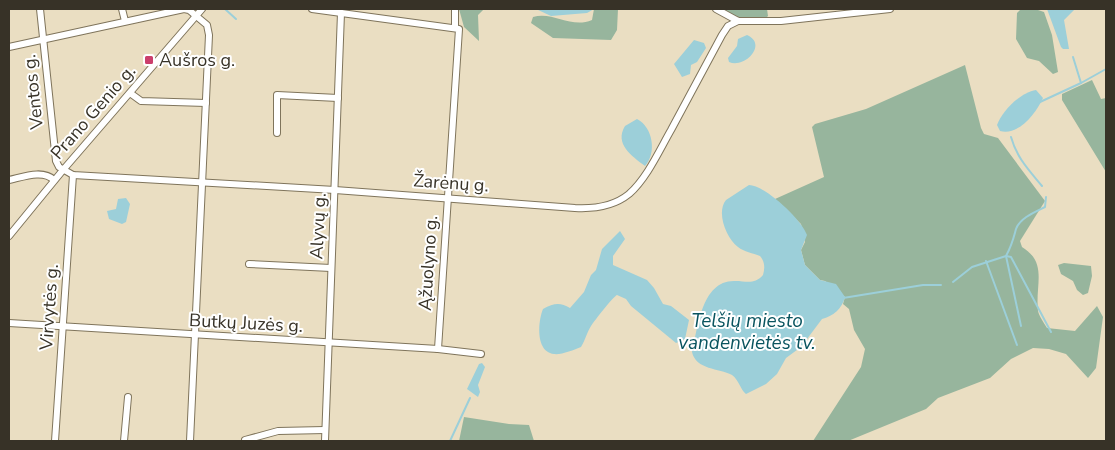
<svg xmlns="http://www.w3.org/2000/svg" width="1115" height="450" viewBox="0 0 1115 450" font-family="'Nunito Sans',sans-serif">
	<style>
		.green { fill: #97b59d }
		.water { fill: #9ccfd9 }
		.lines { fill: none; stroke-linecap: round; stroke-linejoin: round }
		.stream { stroke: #9ccfd9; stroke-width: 2 }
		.minor-casing { stroke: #7f745b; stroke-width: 8 }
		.minor { stroke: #fff; stroke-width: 6 }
		.poi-dot { fill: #cb3e6c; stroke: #fff; stroke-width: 2 }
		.labels { text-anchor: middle; stroke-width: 4; stroke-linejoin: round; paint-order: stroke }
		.poi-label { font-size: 18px; fill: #373227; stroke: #fff; text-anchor: start }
		.street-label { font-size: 18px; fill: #373227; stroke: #fff }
		.water-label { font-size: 19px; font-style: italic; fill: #09545f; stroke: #fff }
	</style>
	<rect width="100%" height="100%" fill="#eadec2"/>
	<!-- green -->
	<g class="green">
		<polygon points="459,9 484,9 478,15 479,41 464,27"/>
		<path d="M594,9H618L617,30L611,40L553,38L531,23L533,17C553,11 571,29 592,20Z"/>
		<polygon points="719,9 767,9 768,16 766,18 738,18"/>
		<polygon points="1021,9 1035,9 1044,12 1052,35 1058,72 1053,74 1039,61 1027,58 1016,39 1017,13"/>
		<path d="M965,65L981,128L984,134L998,138L1045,201L1020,241L1022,247C1048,263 1035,284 1038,311C1039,316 1044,323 1047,328L1075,331L1097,306L1103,317L1096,368L1088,378L1066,354L1049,349L1033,348L1011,359L990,378L938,398L926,409L848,441H813L861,367L865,349L854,330L849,309L843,304L845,297L825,281L820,280L805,265L801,250L805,242L801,224L775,199L824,177L812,127L815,124L866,109Z"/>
		<polygon points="1092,80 1101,99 1106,98 1106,172 1062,100 1062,94"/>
		<polygon points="1064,263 1091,266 1092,276 1088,293 1083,295 1077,290 1073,281 1061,274 1058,265"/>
		<polygon points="464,417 509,424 529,425 534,441 459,441"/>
	</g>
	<!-- water -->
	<g class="water">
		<polygon points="536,9 594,9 587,13 551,16"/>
		<polygon points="1047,9 1075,9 1064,20 1069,49 1063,49 1061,47"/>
		<path d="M747,35C768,44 745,69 729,62L728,58L737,46L738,39Z"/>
		<polygon points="694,40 704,43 706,48 697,62 691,65 690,74 682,77 674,64"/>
		<path d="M1036,90L1043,98C1036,113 1019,136 1000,131L997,125C1002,111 1021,92 1036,90Z"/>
		<path d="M637,119C653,127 657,153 645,166C632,156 614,144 625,126Z"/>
		<path d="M749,185C765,185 802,220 807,235L801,250L805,265L820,280L836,284L845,297C842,309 833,316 822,319L801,347L786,358L777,374L766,384L746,394C740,389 739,380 732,375C719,368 696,370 692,352C698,329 701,280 735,281C747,281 754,285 763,275C765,268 765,262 760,256C753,253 744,252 738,247C726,238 716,212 726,200Z"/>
		<polygon points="126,198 130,204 126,222 122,224 109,219 107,211 116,209 118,199"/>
		<path d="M620,231L625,239L613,256V265L647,280L654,288L663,304L671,306L689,320L685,339L676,343L631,306L626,299L617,295C613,297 595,320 591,326C587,332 585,341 581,347C574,350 561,355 554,354C535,352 538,321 543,309C554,303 560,302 570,308L584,292L591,275L596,270L602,249Z"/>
		<polygon points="482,363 485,367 478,385 480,392 478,397 467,389 479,364"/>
	</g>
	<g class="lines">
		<!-- stream -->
		<g class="stream">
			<polyline points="225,9 236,19"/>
			<polyline points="1081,83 1106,69"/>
			<polyline points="1040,102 1081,83 1073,57"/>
			<path d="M1011,137C1017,158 1028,169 1042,186"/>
			<polyline points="1006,256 1011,257 1051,332"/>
			<polyline points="1006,256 1021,326"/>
			<polyline points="986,261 1017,345"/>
			<path d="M953,282L972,267L1006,256C1012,245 1013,240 1016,229C1020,218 1035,212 1045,207L1046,197"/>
			<polyline points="843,298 923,285 941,285"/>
			<polyline points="450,441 470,398"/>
		</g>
		<!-- minor casing -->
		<g class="minor-casing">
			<g id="minor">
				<path d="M40,9L56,161L59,167L73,175L335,190L575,208C594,209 613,207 629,194C647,178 659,151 671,130C688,98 705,67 722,35L728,26L738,21"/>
				<polyline points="122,9 125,21"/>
				<polyline points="312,9 459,29 438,349"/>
				<polyline points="455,9 455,27"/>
				<polyline points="716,9 738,21 781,21 890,9"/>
				<polyline points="9,47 184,9 189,10 207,25 209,35 190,441"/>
				<polyline points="130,93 141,101 206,103"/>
				<polyline points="277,133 277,95 338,98"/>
				<path d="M9,180C23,177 43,169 54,180"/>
				<polyline points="9,236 63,170 202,9"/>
				<polyline points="249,264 331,268"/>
				<polyline points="9,323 438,349 481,354"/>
				<polyline points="245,440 278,431 325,430"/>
				<polyline points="55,441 73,175"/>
				<polyline points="124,441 128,397"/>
				<polyline points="325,441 341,13"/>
			</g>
		</g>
		<!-- minor -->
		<use href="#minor" class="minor"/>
	</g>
	<!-- markers -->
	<rect class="poi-dot" x="144" y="55" width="10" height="10" rx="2.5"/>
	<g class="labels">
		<!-- poi labels -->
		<g class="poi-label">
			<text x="159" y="66">Aušros g.</text>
		</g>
		<!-- street labels -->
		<g class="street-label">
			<text transform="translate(33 92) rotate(-96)" y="6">Ventos g.</text>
			<text transform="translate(93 112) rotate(-49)" y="6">Prano Genio g.</text>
			<text transform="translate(451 183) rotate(4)" y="6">Žarėnų g.</text>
			<text transform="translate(318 226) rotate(-87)" y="6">Alyvų g.</text>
			<text transform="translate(428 263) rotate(-86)" y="6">Ąžuolyno g.</text>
			<text transform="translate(49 307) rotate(-86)" y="6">Virvytės g.</text>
			<text transform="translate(246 323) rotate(3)" y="6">Butkų Juzės g.</text>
		</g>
		<!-- water labels -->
		<g class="water-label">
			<text x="747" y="327">Telšių miesto<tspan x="747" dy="22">vandenvietės tv.</tspan></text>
		</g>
	</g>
	<!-- border -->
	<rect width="1115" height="450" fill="none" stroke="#373227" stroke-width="20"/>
</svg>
